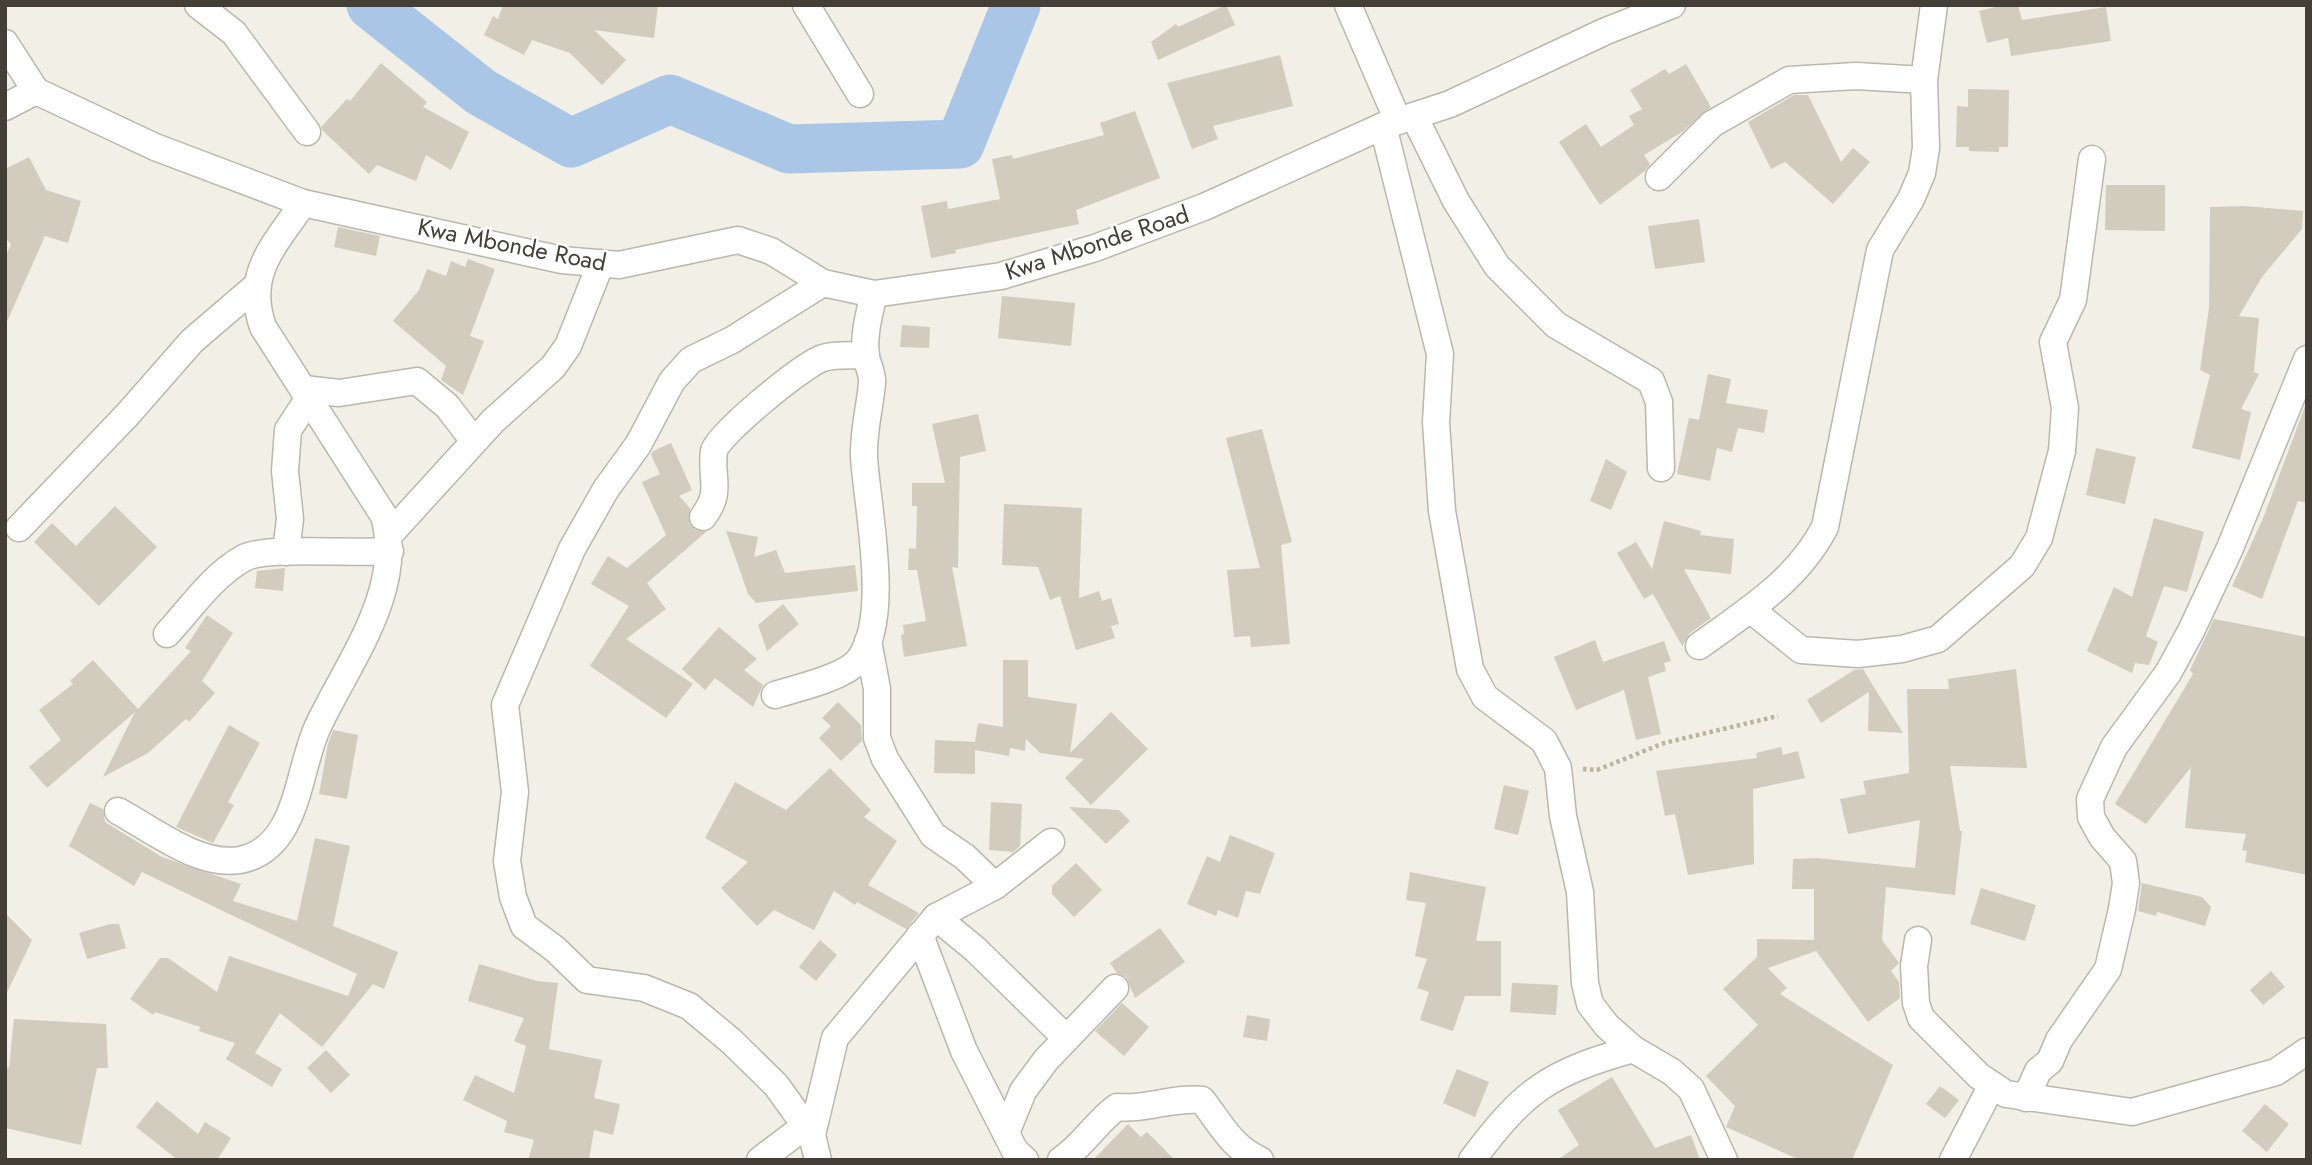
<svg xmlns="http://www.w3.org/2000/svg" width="2312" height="1165" viewBox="0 0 2312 1165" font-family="Jost,sans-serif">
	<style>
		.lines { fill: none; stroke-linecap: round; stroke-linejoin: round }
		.river { stroke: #a9c6e7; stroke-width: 49 }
		.building { fill: #d1ccbd }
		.street-casing { stroke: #bbb7aa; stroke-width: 29 }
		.path { stroke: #bbb49d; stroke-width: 4.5; stroke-dasharray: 3.5 3.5; stroke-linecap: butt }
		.street { stroke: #fff; stroke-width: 26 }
		.labels { text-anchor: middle; stroke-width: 5; stroke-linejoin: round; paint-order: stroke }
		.street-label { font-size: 24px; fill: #433f36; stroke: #fff }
	</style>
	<rect width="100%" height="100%" fill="#f1efe6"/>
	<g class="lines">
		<!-- river -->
		<polyline class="river" points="371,5 481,92 571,143 670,99 789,149 960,144 1016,5"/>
	</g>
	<!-- building -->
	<g class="building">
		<polygon points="503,5 658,5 654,38 594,30 626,60 602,85 570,53 532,40 524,55 484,35 493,16 498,19"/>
		<polygon points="1226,5 1235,25 1158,60 1151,42 1176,24 1178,27"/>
		<polygon points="2004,5 2018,5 2022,20 2106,7 2111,41 2011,56 2008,38 1987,43 1979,11"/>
		<polygon points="1280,55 1293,106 1213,126 1218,139 1192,149 1167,83"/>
		<polygon points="381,63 427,102 423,107 469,132 451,170 426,155 416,181 377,165 369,174 323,131 321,127 347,99 350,101"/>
		<polygon points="1686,64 1711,107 1682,132 1644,155 1650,164 1645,171 1600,205 1559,142 1586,124 1601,147 1634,125 1629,116 1642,109 1630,90 1665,69 1669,74"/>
		<polygon points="1968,89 2009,90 2008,147 1999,147 1999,152 1969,151 1969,147 1956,147 1957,106 1968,107"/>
		<polygon points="1794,95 1808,95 1841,162 1853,148 1870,162 1833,204 1785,162 1771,169 1748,122"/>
		<polygon points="1135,111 1160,178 1076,210 1079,224 955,250 956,253 931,258 921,206 947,201 948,209 1000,199 992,159 1012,155 1013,159 1104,135 1100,123"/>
		<polygon points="29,157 46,190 81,201 68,243 45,236 5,326 5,258 11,244 5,238 5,169"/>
		<polygon points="2106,185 2165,185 2165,231 2105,230"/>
		<polygon points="2244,206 2303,211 2302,229 2262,277 2239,316 2259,318 2254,372 2259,374 2241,409 2251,412 2240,460 2192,448 2210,375 2200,370 2209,308 2210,207"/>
		<polygon points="1699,219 1705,262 1655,269 1648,226"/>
		<polygon points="338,227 380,236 376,256 334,247"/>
		<polygon points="468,259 495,269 470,336 484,341 463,395 441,380 446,366 393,321 419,290 427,269 446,276 451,261 465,267"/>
		<polygon points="1002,296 1075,303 1071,346 998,338"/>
		<polygon points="902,325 930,327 929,348 900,347"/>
		<polygon points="1708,374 1731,379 1726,403 1768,410 1764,433 1738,428 1732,452 1717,448 1710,481 1677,474 1689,418 1699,420"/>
		<polygon points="2307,401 2307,503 2298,501 2262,599 2232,586 2264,516"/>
		<polygon points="978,414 986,451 960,457 958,568 952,567 967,646 904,657 901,635 904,634 903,625 926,621 917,570 908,570 909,548 916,549 917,506 912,506 912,483 945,483 932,424"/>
		<polygon points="1262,429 1292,542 1281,545 1290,644 1251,647 1250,636 1234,637 1227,570 1260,568 1226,438"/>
		<polygon points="671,443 692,490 679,496 690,508 689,523 695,530 706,532 647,583 666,609 626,639 693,684 666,718 590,666 629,606 591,584 608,556 627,568 666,535 642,482 660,474 651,455 653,451"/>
		<polygon points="2096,448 2136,457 2125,504 2086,495"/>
		<polygon points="1606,459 1627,472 1611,510 1590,501"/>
		<polygon points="1004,504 1082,508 1079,598 1099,591 1102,601 1111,598 1119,624 1111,626 1115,638 1076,650 1060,596 1050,600 1038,567 1002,565"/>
		<polygon points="115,506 157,547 99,606 34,542 52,523 76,546"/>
		<polygon points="2154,518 2204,532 2187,592 2164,586 2146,636 2158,642 2149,665 2135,663 2132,673 2087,651 2114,587 2132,597"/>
		<polygon points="1664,521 1701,531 1700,535 1734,539 1731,574 1684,569 1711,618 1690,633 1682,646 1653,594 1644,599 1617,553 1636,542 1652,569"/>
		<polygon points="726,531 758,537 754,557 776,550 785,573 855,565 858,591 756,603 748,594"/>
		<polygon points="285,568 283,591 255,588 257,571"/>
		<polygon points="783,604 799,624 767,651 758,625"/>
		<polygon points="207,615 233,633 202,681 215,693 189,722 186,719 148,753 103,777 135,712 47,788 29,767 61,740 39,710 73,684 70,681 93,660 138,709 191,651 185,648"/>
		<polygon points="2214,619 2307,637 2307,875 2245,862 2247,851 2242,850 2246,834 2185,828 2191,767 2146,824 2115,804 2193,674 2190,670"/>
		<polygon points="719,627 757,659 744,670 763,685 753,707 715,678 705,690 682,669"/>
		<polygon points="1595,640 1603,662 1664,641 1671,661 1664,663 1666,671 1648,677 1661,734 1636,740 1624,690 1576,710 1554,657"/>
		<polygon points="1003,660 1028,660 1028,697 1077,704 1070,753 1111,712 1148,749 1091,805 1065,778 1084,759 1040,753 1026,739 1025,751 1010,748 1009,756 975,750 975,774 934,773 935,740 975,742 978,723 1003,727"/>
		<polygon points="1863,669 1875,689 1903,733 1868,731 1869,692 1821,723 1807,700 1854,670"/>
		<polygon points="2016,669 2027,768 1950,766 1960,831 1962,831 1955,895 1886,887 1882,940 1899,963 1891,971 1899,982 1900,998 1868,1022 1816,951 1768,968 1787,988 1780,994 1893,1065 1852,1160 1800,1160 1726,1127 1735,1106 1706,1076 1758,1025 1723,989 1757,957 1757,939 1814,940 1814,889 1792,889 1793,859 1817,858 1915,868 1920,820 1848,834 1840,799 1866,794 1863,781 1909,773 1907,689 1949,689 1948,679"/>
		<polygon points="838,702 861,725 862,741 841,761 819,738 831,726 822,718"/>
		<polygon points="229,725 260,743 228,802 234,805 213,843 176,827"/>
		<polygon points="333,730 358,735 347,799 319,794 328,744"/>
		<polygon points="1781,747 1783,755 1798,751 1805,778 1753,789 1754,864 1688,875 1675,814 1665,816 1656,771 1757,758 1756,753"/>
		<polygon points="830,768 871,810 864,817 897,841 868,885 919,913 906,929 857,902 855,905 834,891 814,930 774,910 757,926 721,888 748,862 705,838 735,782 786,810"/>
		<polygon points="1504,785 1529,791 1518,835 1494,829"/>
		<polygon points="991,802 1022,804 1020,846 1013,852 989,850"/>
		<polygon points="90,803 103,809 105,822 162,857 241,884 233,901 297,921 315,838 350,846 333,926 398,952 384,989 373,984 322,1047 280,1013 255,1053 282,1069 272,1087 226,1059 235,1043 199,1031 200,1027 155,1012 153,1015 130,999 160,958 168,958 217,992 229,956 348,996 357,974 227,913 228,910 227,913 142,872 134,886 69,846"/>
		<polygon points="1069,807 1119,810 1130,821 1106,844"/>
		<polygon points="1230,835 1275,853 1260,894 1246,891 1238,918 1218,910 1216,916 1187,904 1207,856 1220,862"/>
		<polygon points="1076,863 1102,890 1074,917 1052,894 1052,886"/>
		<polygon points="1410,872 1486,887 1476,941 1501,941 1501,996 1465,996 1453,1031 1420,1020 1429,992 1417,988 1427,959 1415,956 1426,903 1406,900"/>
		<polygon points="2142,883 2202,897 2211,907 2205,926 2157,912 2156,916 2138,911"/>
		<polygon points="1981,888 2036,905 2025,941 1970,924"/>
		<polygon points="5,913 32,940 5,997"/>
		<polygon points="110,924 119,924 126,948 87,959 79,933"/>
		<polygon points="1160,928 1185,962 1135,998 1126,977 1117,973 1110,963"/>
		<polygon points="820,940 837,955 816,981 799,967"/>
		<polygon points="479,964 537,981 558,983 549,1049 602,1060 594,1098 620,1104 613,1135 594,1130 589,1160 528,1160 534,1140 504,1132 507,1121 463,1100 475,1075 514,1093 526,1046 514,1041 524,1018 468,1001"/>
		<polygon points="2271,971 2285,987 2263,1005 2250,990"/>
		<polygon points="1512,983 1558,985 1556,1015 1510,1012"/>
		<polygon points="1122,1003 1149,1027 1124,1056 1095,1031"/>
		<polygon points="1247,1015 1270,1019 1267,1041 1243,1037"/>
		<polygon points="14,1019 106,1024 108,1068 97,1068 81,1145 5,1128 5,1067 9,1068"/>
		<polygon points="326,1050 350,1075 331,1093 307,1068"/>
		<polygon points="1457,1069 1489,1082 1475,1117 1443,1103"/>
		<polygon points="1612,1077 1655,1148 1691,1135 1700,1160 1557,1160 1579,1145 1558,1110"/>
		<polygon points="1940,1086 1959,1100 1945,1118 1926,1104"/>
		<polygon points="157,1101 198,1134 205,1122 231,1138 217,1160 178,1160 136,1127"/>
		<polygon points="2265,1104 2289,1124 2267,1152 2242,1131"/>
		<polygon points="1128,1124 1141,1137 1147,1132 1175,1160 1093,1160"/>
	</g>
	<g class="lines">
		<!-- street casing -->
		<g class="street-casing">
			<g id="street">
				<polyline points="198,5 234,33 307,132"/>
				<polyline points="806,5 860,94"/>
				<polyline points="1348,5 1398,121"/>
				<polyline points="5,43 36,91 155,147 303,203 562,260 619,265 738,240 771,251 823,283 874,294 1001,276 1095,248 1204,207 1383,126 1450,104 1606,31 1672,5"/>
				<polyline points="5,107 36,91"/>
				<polyline points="1414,116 1456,201 1497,266 1556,325 1651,381 1659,402 1661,468"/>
				<polyline points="1383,126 1440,354 1436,422 1442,511 1470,669 1485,697 1544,741 1558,768 1563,816 1580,892 1585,983 1590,1004 1607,1026 1633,1049 1672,1072 1691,1089 1724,1160"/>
				<polyline points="1659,177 1712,124 1789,80 1856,76 1924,80"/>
				<polyline points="304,389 339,393 417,381 447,406 474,441"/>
				<path d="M703,517C723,491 710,479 714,451C716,436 805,363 823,358C835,354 852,356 866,355"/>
				<polyline points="19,528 128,414 192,341 255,287"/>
				<polyline points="389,535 493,421 553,367 568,346 601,263"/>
				<polyline points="286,552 290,519 285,471 288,430 309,398"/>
				<polyline points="1750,609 1801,650 1858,654 1902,649 1938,639 2022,566 2039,538 2062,451 2065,408 2053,342 2073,300 2092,159"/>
				<path d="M167,634C191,608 213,575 244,558C266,546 357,554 390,551"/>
				<polyline points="868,641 877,689 877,738 885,759 933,835 965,857 995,886"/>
				<path d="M1699,646C1747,611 1797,581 1825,527L1880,250L1911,199L1922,173L1926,148L1924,80L1934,5"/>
				<path d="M775,695C797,688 843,678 858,661C892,620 867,507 864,457C863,432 870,407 872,383C873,374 868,366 866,357C863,336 869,314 874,294"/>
				<path d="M118,811C153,830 199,867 240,860C300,848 297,768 319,724C349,661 405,589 384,516L263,327C244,273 275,245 303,203"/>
				<polyline points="936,917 975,949 1066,1038"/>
				<polyline points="920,935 964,1051 1015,1151 1025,1160"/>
				<polyline points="1918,940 1914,966 1916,1003 1921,1018 1979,1076 2006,1094 2132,1112 2276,1072 2307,1051"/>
				<polyline points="2026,1098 2038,1071 2050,1061 2059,1040 2108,969 2122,909 2126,883 2123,861 2102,837 2091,817 2090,799 2114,747 2168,673 2191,631 2230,548 2307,359"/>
				<polyline points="1006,1133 1023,1091 1046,1060 1115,988"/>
				<polyline points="812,1135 776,1085 731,1041 689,1006 644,988 587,980 555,949 524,926 513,897 507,861 515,792 505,705 572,549 606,489 638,445 672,381 691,360 732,340 823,283"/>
				<polyline points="760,1160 805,1126"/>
				<polyline points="818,1160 812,1135 835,1038 936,917 995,886 1051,842"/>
				<path d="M1061,1160C1083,1146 1095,1123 1117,1107C1146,1110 1173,1097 1202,1100C1221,1124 1231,1147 1260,1160"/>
				<path d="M1472,1160C1525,1089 1549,1073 1633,1049"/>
				<polyline points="1953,1160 1992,1085"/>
			</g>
		</g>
		<!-- path -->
		<polyline class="path" points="1583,769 1597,770 1664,743 1778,716"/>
		<!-- street -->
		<use href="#street" class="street"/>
	</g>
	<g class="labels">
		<!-- street labels -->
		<g class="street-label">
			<text transform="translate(1097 243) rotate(-18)" y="8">Kwa Mbonde Road</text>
			<text transform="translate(512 245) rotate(11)" y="8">Kwa Mbonde Road</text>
		</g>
	</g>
	<!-- border -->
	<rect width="2312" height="1165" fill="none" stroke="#433f36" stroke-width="14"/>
</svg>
